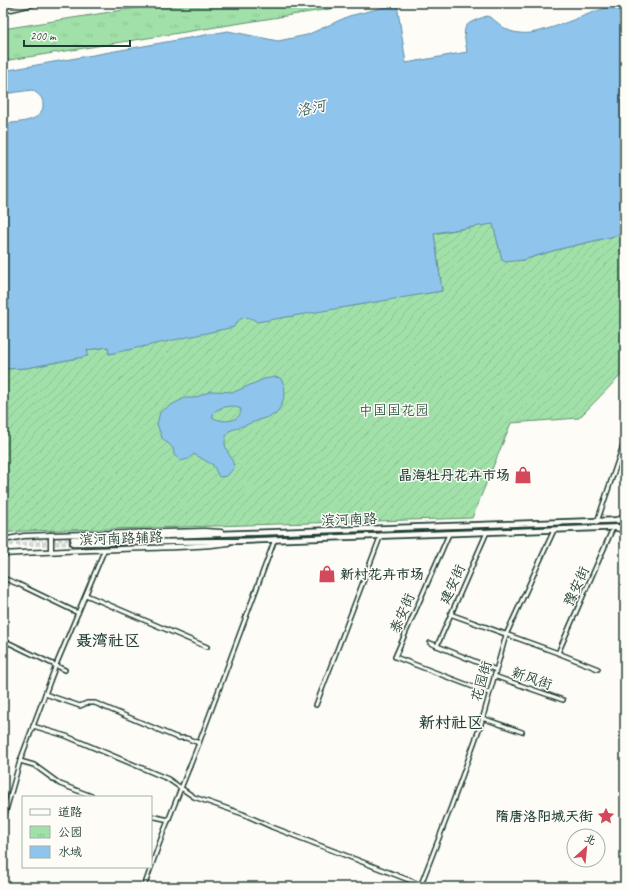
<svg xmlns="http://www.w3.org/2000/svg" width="628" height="890" viewBox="0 0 628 890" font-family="Caveat,'LXGW WenKai TC',sans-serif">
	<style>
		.park { fill: url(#park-tufts); stroke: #608f6e }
		.garden { fill: url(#garden-furrows); stroke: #608f6e }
		.water { fill: #8fc4ed; stroke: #628ea3; fill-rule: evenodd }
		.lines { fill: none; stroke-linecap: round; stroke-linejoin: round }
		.primary-tunnel { stroke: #d1d6d0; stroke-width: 4.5; stroke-dasharray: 4.5 2; stroke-linecap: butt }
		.street-casing { stroke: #1f3d34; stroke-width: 6 }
		.secondary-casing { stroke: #1f3d34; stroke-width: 7 }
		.primary-casing { stroke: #1f3d34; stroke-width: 8 }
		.street { stroke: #fdfcf7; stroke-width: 3 }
		.secondary { stroke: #fdfcf7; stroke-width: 4 }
		.primary { stroke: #fdfcf7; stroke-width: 4.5 }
		.labels { text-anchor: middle; stroke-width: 3; stroke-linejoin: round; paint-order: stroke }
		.park-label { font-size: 14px; fill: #395e4b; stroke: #fdfcf7 }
		.poi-label { font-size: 14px; font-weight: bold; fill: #1f3d34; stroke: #fdfcf7; text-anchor: end }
		.street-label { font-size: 14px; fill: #1f3d34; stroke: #fdfcf7 }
		.water-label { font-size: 15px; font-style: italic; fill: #3b5f62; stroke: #fdfcf7 }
		.quarter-label { font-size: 16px; font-weight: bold; fill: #1f3d34; stroke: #fdfcf7 }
	</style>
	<defs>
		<pattern id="park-tufts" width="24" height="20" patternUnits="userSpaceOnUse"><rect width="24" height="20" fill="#a1e1a9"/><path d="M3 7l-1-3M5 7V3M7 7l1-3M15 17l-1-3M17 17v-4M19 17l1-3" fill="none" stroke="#8ac292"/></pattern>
		<pattern id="garden-furrows" width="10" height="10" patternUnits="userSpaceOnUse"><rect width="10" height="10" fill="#a1e1a9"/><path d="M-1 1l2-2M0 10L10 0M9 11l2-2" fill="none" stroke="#8ac292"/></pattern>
	</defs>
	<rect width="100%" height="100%" fill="#fdfcf7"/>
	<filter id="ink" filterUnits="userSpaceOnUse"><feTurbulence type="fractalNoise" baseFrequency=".025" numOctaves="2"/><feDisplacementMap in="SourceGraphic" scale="8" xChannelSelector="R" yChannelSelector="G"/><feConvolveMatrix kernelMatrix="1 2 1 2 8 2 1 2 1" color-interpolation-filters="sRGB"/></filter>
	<g filter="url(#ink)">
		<!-- park -->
		<polygon class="park" points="147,3 367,3 3,61 3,29 142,7"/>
		<!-- garden -->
		<polygon class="garden" points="493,223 502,260 523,260 556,250 623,234 625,228 625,365 622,374 579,418 511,423 472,518 150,528 23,531 3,533 3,369 27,368 87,356 87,350 108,347 109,354 245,317 253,318 442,291 434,234"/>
		<!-- water -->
		<g class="water">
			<path d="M625,3V228L623,234L556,250L523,260L505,262L502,260L493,224L434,233L442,291L257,322C247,314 239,317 234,327L109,354L108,347L87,350L88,356L27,368L3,369V124C16,122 44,123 43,104C43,97 38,94 32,90L3,94V71L228,31L278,41L307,35L349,16L397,4L406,63L467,52C463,26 460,25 487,16C495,19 501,27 510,31C516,33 525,34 531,33C563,27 593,9 625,3Z"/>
			<path d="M276,377L280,378L284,384L285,393L282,404L276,414L229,431C218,448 233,453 234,468L227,476L219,477L213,465L194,454L188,459L181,461L174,455L173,448L162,438L157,424L160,412L171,405L185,398H194L211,391L234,392L264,379ZM232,406L241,409C241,423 221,423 212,417C214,408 224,407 232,406Z"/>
		</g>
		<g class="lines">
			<!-- primary-tunnel -->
			<g class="primary-tunnel">
				<polyline points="19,538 73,539"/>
				<polyline points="3,544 73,543"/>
			</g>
			<!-- street casing -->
			<g class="street-casing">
				<g id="street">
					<polyline points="597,522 625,440"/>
					<polyline points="449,534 395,657 489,693"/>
					<polyline points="3,578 18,584 78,613"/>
					<polyline points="86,595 207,647"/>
					<polyline points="450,614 558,653 598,669"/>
					<polyline points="3,640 65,670"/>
					<polyline points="430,643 496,670"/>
					<polyline points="437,646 487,532"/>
					<polyline points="558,653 613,528"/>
					<polyline points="494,676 563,700"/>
					<polyline points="45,694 80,706 87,703 95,703 173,736 179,738 186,738 199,743"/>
					<polyline points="316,705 381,535"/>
					<polyline points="482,718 522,732"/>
					<polyline points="33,726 66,736 168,779 194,797 243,814 272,827 427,887"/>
					<polyline points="20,761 34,765 60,784 94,797"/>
					<polyline points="151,816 169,820"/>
					<polyline points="3,821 20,761 56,665 104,551"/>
					<polyline points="144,887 162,836 199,743 275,539"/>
					<polyline points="420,887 451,807 481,724 506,635 554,530"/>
				</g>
			</g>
			<!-- secondary casing -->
			<g class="secondary-casing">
				<g id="secondary">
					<polyline points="3,11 36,3"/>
					<polyline points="616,520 625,517"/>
					<polyline points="615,528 625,530"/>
					<polyline points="51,535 51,551"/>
					<polyline points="3,540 24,536 51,535 204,531 221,532"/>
					<path d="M3,554C51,551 98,550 146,548C174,547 201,547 228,543"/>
				</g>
			</g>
			<!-- primary casing -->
			<g class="primary-casing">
				<g id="primary">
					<polyline points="73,539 625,520"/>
					<polyline points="73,543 238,541 625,527"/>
				</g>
			</g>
			<!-- street -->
			<use href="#street" class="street"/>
			<!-- secondary -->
			<use href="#secondary" class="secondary"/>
			<!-- primary -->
			<use href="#primary" class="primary"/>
		</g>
	</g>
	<!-- icons -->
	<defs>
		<g id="shop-bare" transform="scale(1.38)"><path d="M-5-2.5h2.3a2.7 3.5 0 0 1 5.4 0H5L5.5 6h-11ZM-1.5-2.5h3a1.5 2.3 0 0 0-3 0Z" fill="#d1495b" stroke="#fdfcf7" stroke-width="2.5" paint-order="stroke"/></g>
		<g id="sight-bare" transform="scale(1.38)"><path d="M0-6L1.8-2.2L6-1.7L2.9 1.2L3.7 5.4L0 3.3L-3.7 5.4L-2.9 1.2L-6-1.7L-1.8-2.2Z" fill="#d1495b" stroke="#fdfcf7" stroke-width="2.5" paint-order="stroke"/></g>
	</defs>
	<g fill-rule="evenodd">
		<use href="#shop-bare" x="523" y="475"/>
		<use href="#shop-bare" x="327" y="574"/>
		<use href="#sight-bare" x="606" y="816"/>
	</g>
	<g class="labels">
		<!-- park labels -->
		<g class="park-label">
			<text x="394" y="415">中国国花园</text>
		</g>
		<!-- poi labels -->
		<g class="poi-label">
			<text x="510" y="480">晶海牡丹花卉市场</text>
			<text x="340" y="579" text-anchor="start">新村花卉市场</text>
			<text x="593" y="821">隋唐洛阳城天街</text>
		</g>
		<!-- street labels -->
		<g class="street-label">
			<text transform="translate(349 519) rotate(-2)" y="5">滨河南路</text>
			<text transform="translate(121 538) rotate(-2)" y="5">滨河南路辅路</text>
			<text transform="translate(452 584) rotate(-66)" y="5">建安街</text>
			<text transform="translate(576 586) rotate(-66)" y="5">豫安街</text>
			<text transform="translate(402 613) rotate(-67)" y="5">泰安街</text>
			<text transform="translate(532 678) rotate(19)" y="5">新风街</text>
			<text transform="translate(481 681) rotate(-74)" y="5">花园街</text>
		</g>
		<!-- water labels -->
		<g class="water-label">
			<text transform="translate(311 108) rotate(-12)" y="5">洛河</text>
		</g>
		<!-- quarter labels -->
		<g class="quarter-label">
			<text x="108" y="646">聂湾社区</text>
			<text x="451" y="728">新村社区</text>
		</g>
	</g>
	<!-- margin -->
	<rect width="628" height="890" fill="none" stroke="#fdfcf7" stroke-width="16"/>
	<rect x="8" y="8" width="612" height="874" fill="none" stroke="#1f3d34" stroke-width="1.5" filter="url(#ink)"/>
	<!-- legend -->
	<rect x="22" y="796" width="130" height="72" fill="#fdfcf7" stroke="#a4b0a9"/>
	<rect x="30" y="809" width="20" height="6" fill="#fdfcf7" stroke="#a4b0a9"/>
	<text x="58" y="816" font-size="12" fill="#1f3d34">道路</text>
	<rect x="30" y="826" width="20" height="12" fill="url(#park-tufts)" stroke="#a4b0a9"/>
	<text x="58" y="836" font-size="12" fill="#1f3d34">公园</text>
	<rect x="30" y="846" width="20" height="12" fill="#8fc4ed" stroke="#a4b0a9"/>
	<text x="58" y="856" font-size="12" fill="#1f3d34">水域</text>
	<!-- north arrow -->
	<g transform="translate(586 848) rotate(27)"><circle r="19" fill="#fdfcf7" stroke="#a4b0a9"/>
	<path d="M0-3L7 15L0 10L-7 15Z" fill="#d1495b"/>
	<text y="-6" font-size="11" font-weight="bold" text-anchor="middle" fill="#1f3d34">北</text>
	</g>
	<!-- scale -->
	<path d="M24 40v6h106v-6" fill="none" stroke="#1f3d34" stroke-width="2"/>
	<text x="30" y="40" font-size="12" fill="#1f3d34" stroke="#fdfcf7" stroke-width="3" paint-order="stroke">200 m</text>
</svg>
